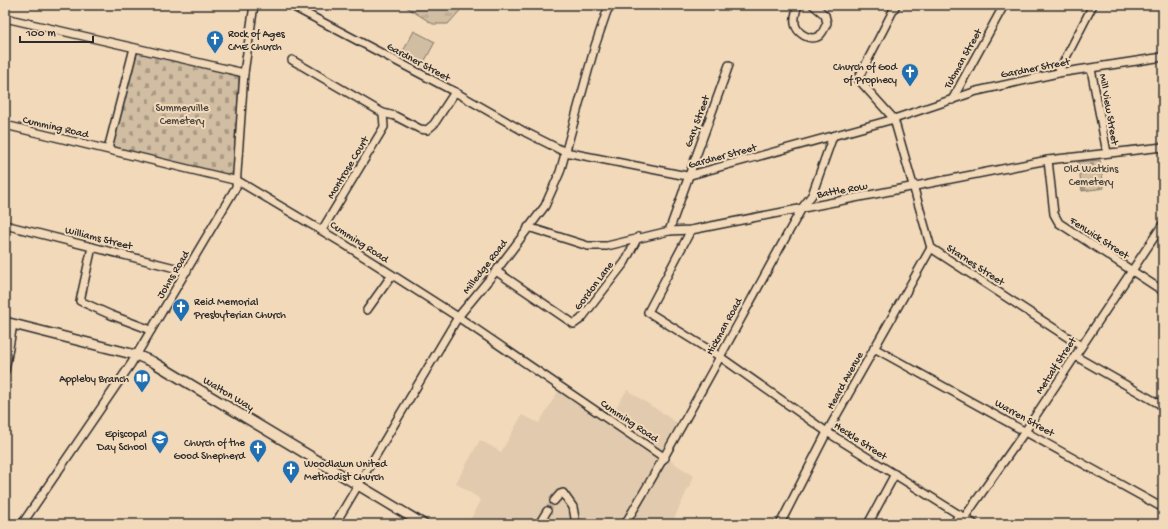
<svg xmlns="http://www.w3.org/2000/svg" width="1168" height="529" viewBox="0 0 1168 529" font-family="'Gochi Hand',sans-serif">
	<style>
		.built { fill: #e2caae }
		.grass { fill: url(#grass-tufts); stroke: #7e7466 }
		.cemetery { fill: url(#cemetery-stones); stroke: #7e7466 }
		.pitch { fill: #d1bda2; stroke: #7e7466 }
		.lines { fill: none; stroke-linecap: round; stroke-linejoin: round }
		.minor-tunnel { stroke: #cab69d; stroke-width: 7; stroke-dasharray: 7 3.5; stroke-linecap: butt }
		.minor-casing { stroke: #2b2b2b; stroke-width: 10 }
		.major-casing { stroke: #2b2b2b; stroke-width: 12 }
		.minor { stroke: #f2d9ba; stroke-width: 7 }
		.major { stroke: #f2d9ba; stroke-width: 9 }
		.labels { text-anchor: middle; stroke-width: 4; stroke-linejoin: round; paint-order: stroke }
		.poi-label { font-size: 11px; fill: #2b2b2b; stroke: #f2d9ba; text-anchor: end }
		.street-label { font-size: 11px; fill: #2b2b2b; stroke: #f2d9ba }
		.park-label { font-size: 11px; fill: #4c4843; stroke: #f2d9ba }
	</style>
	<defs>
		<pattern id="grass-tufts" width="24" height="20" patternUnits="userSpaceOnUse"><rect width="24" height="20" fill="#d1bda2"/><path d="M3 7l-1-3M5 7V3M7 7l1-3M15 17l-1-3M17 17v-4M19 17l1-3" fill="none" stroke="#aa9a84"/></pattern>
		<pattern id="cemetery-stones" width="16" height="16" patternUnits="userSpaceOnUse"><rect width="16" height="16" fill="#d1bda2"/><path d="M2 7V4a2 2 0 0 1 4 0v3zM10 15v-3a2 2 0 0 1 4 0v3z" fill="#aa9a84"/></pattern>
	</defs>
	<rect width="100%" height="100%" fill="#f2d9ba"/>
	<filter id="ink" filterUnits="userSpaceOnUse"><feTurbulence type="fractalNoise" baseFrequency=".025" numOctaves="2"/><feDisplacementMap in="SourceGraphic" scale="8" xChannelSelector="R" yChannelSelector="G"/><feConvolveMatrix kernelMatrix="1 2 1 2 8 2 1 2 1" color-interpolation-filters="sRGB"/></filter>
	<g filter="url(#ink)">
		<!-- built -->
		<polygon class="built" points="563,383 611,415 627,390 685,428 669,460 694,476 673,521 680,524 468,524 481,500 456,483 480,440 501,452 522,415 539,423"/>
		<!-- grass -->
		<polygon class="grass" points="403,5 465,5 448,24 433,24"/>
		<!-- cemetery -->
		<g class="cemetery">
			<polygon points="139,53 227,72 239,77 234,169 231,174 227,175 111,146 135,55"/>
			<polygon points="1100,160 1104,188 1082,191 1078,162"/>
		</g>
		<!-- pitch -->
		<polygon class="pitch" points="414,31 435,42 422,66 401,55"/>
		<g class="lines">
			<!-- minor-tunnel -->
			<polyline class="minor-tunnel" points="547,511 554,501"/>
			<!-- minor casing -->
			<g class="minor-casing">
				<g id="minor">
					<polyline points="290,5 455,92 525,132 565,152 687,176 894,119 977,91 1058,73 1163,57"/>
					<path d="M798,5C796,11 794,18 795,24C797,33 810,42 819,36C823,33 825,27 827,23L825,15L813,5"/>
					<polyline points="896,5 858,79 894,119 931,248 1081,346"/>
					<polyline points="5,18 244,73"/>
					<polyline points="292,60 383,113 395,116 420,129 427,130 434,124 455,92"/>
					<polyline points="1091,69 1107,153"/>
					<polyline points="1058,73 1093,5"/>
					<polyline points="952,100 1004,5"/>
					<polyline points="5,125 238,181 344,244 458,317 665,458"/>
					<polyline points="108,149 134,48"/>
					<polyline points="1048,160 1054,214 1059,223 1163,291"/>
					<polyline points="5,225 187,271"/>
					<polyline points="528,227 588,246 607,246 669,231 691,230 1048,160 1163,147"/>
					<polyline points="322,230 384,127 383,113"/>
					<polyline points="691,230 648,312 719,356 827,432 974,524"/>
					<polyline points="669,231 729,65"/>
					<polyline points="92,247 80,301 111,315 151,330"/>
					<polyline points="496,271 574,324 581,319 625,262 638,237"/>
					<polyline points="367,310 392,275"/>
					<polyline points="874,348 1163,508"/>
					<polyline points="1075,356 1163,406"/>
					<polyline points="5,371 13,324"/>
					<polyline points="554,501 560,494 563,493 573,507 576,524"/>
					<polyline points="964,518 1026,430 1163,224"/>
					<polyline points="22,524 131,364 236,187 244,73 254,5"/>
					<polyline points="335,524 458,317 496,271 545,206 560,172 595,46 607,11 611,5"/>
					<polyline points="539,524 547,511"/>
					<path d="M625,524C687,421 743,313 802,208L812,195L833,136"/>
					<polyline points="780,524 827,432 931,248"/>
					<polyline points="868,524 895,474"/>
					<polyline points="954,524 959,514"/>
				</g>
			</g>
			<!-- major casing -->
			<g class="major-casing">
				<polyline id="major" points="5,322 136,355 153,362 423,524"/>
			</g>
			<!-- minor -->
			<use href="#minor" class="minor"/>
			<!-- major -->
			<use href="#major" class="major"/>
		</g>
	</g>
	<!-- icons -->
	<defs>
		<g id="church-pin" transform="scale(0.9)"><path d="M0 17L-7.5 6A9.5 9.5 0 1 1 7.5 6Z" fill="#1f6fb2" stroke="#f2d9ba"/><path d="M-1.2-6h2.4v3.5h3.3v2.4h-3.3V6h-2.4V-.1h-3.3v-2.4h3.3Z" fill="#fff"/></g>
		<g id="library-pin" transform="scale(0.9)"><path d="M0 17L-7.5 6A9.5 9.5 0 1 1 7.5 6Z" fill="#1f6fb2" stroke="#f2d9ba"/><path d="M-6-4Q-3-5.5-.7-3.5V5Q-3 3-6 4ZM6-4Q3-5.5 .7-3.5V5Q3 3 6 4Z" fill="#fff"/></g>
		<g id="school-pin" transform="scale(0.9)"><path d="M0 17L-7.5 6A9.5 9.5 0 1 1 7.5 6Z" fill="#1f6fb2" stroke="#f2d9ba"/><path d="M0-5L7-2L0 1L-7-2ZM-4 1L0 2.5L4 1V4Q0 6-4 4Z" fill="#fff"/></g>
	</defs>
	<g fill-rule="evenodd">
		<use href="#church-pin" x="215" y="39"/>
		<use href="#church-pin" x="910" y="72"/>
		<use href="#church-pin" x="181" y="307"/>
		<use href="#library-pin" x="142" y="378"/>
		<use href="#school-pin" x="160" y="439"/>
		<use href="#church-pin" x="258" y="448"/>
		<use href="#church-pin" x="291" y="469"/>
	</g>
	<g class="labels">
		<!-- poi labels -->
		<g class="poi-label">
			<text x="228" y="37" text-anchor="start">Rock of Ages<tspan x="228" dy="13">CME Church</tspan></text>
			<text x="897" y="70">Church of God<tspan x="897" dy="13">of Prophecy</tspan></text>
			<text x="194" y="305" text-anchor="start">Reid Memorial<tspan x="194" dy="13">Presbyterian Church</tspan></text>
			<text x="129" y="382">Appleby Branch</text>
			<text x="147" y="437">Episcopal<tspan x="147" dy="13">Day School</tspan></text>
			<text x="245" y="446">Church of the<tspan x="245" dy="13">Good Shepherd</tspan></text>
			<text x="304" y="467" text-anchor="start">Woodlawn United<tspan x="304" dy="13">Methodist Church</tspan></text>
		</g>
		<!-- street labels -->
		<g class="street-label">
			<text transform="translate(962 58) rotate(-61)" y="4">Tubman Street</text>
			<text transform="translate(419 61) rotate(28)" y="4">Gardner Street</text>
			<text transform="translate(1035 67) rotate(-11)" y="4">Gardner Street</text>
			<text transform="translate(1110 109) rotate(80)" y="4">Mill View Street</text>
			<text transform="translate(696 121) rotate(-70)" y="4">Gary Street</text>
			<text transform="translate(56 126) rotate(13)" y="4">Cumming Road</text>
			<text transform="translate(722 155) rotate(-15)" y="4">Gardner Street</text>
			<text transform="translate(347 167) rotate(-59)" y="4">Montrose Court</text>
			<text transform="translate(842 189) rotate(-10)" y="4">Battle Row</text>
			<text transform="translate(99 237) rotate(14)" y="4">Williams Street</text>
			<text transform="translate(1100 237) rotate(33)" y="4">Fenwick Street</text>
			<text transform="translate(360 241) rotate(33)" y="4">Cumming Road</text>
			<text transform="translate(976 264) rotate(33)" y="4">Starnes Street</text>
			<text transform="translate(484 266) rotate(-52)" y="4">Milledge Road</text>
			<text transform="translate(172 274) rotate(-59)" y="4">Johns Road</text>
			<text transform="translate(593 285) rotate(-53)" y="4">Gordon Lane</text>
			<text transform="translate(723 326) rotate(-61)" y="4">Hickman Road</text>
			<text transform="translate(1055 365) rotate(-57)" y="4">Metcalf Street</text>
			<text transform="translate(844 380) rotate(-61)" y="4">Heard Avenue</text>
			<text transform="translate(229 393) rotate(31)" y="4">Walton Way</text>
			<text transform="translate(1025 417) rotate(29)" y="4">Warren Street</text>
			<text transform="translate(630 420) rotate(34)" y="4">Cumming Road</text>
			<text transform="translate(861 440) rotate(33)" y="4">Heckle Street</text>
		</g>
		<!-- park labels -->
		<g class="park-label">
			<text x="182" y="111">Summerville<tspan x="182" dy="13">Cemetery</tspan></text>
			<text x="1091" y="172">Old Watkins<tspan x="1091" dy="13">Cemetery</tspan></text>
		</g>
	</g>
	<!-- margin -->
	<rect width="1168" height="529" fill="none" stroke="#f2d9ba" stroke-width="20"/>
	<rect x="10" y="10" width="1148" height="509" fill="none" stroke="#2b2b2b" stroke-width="1.5" filter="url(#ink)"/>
	<!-- scale -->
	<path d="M20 36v6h73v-6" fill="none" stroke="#2b2b2b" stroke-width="2"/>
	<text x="26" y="36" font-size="12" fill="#2b2b2b" stroke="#f2d9ba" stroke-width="3" paint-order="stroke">100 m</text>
</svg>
